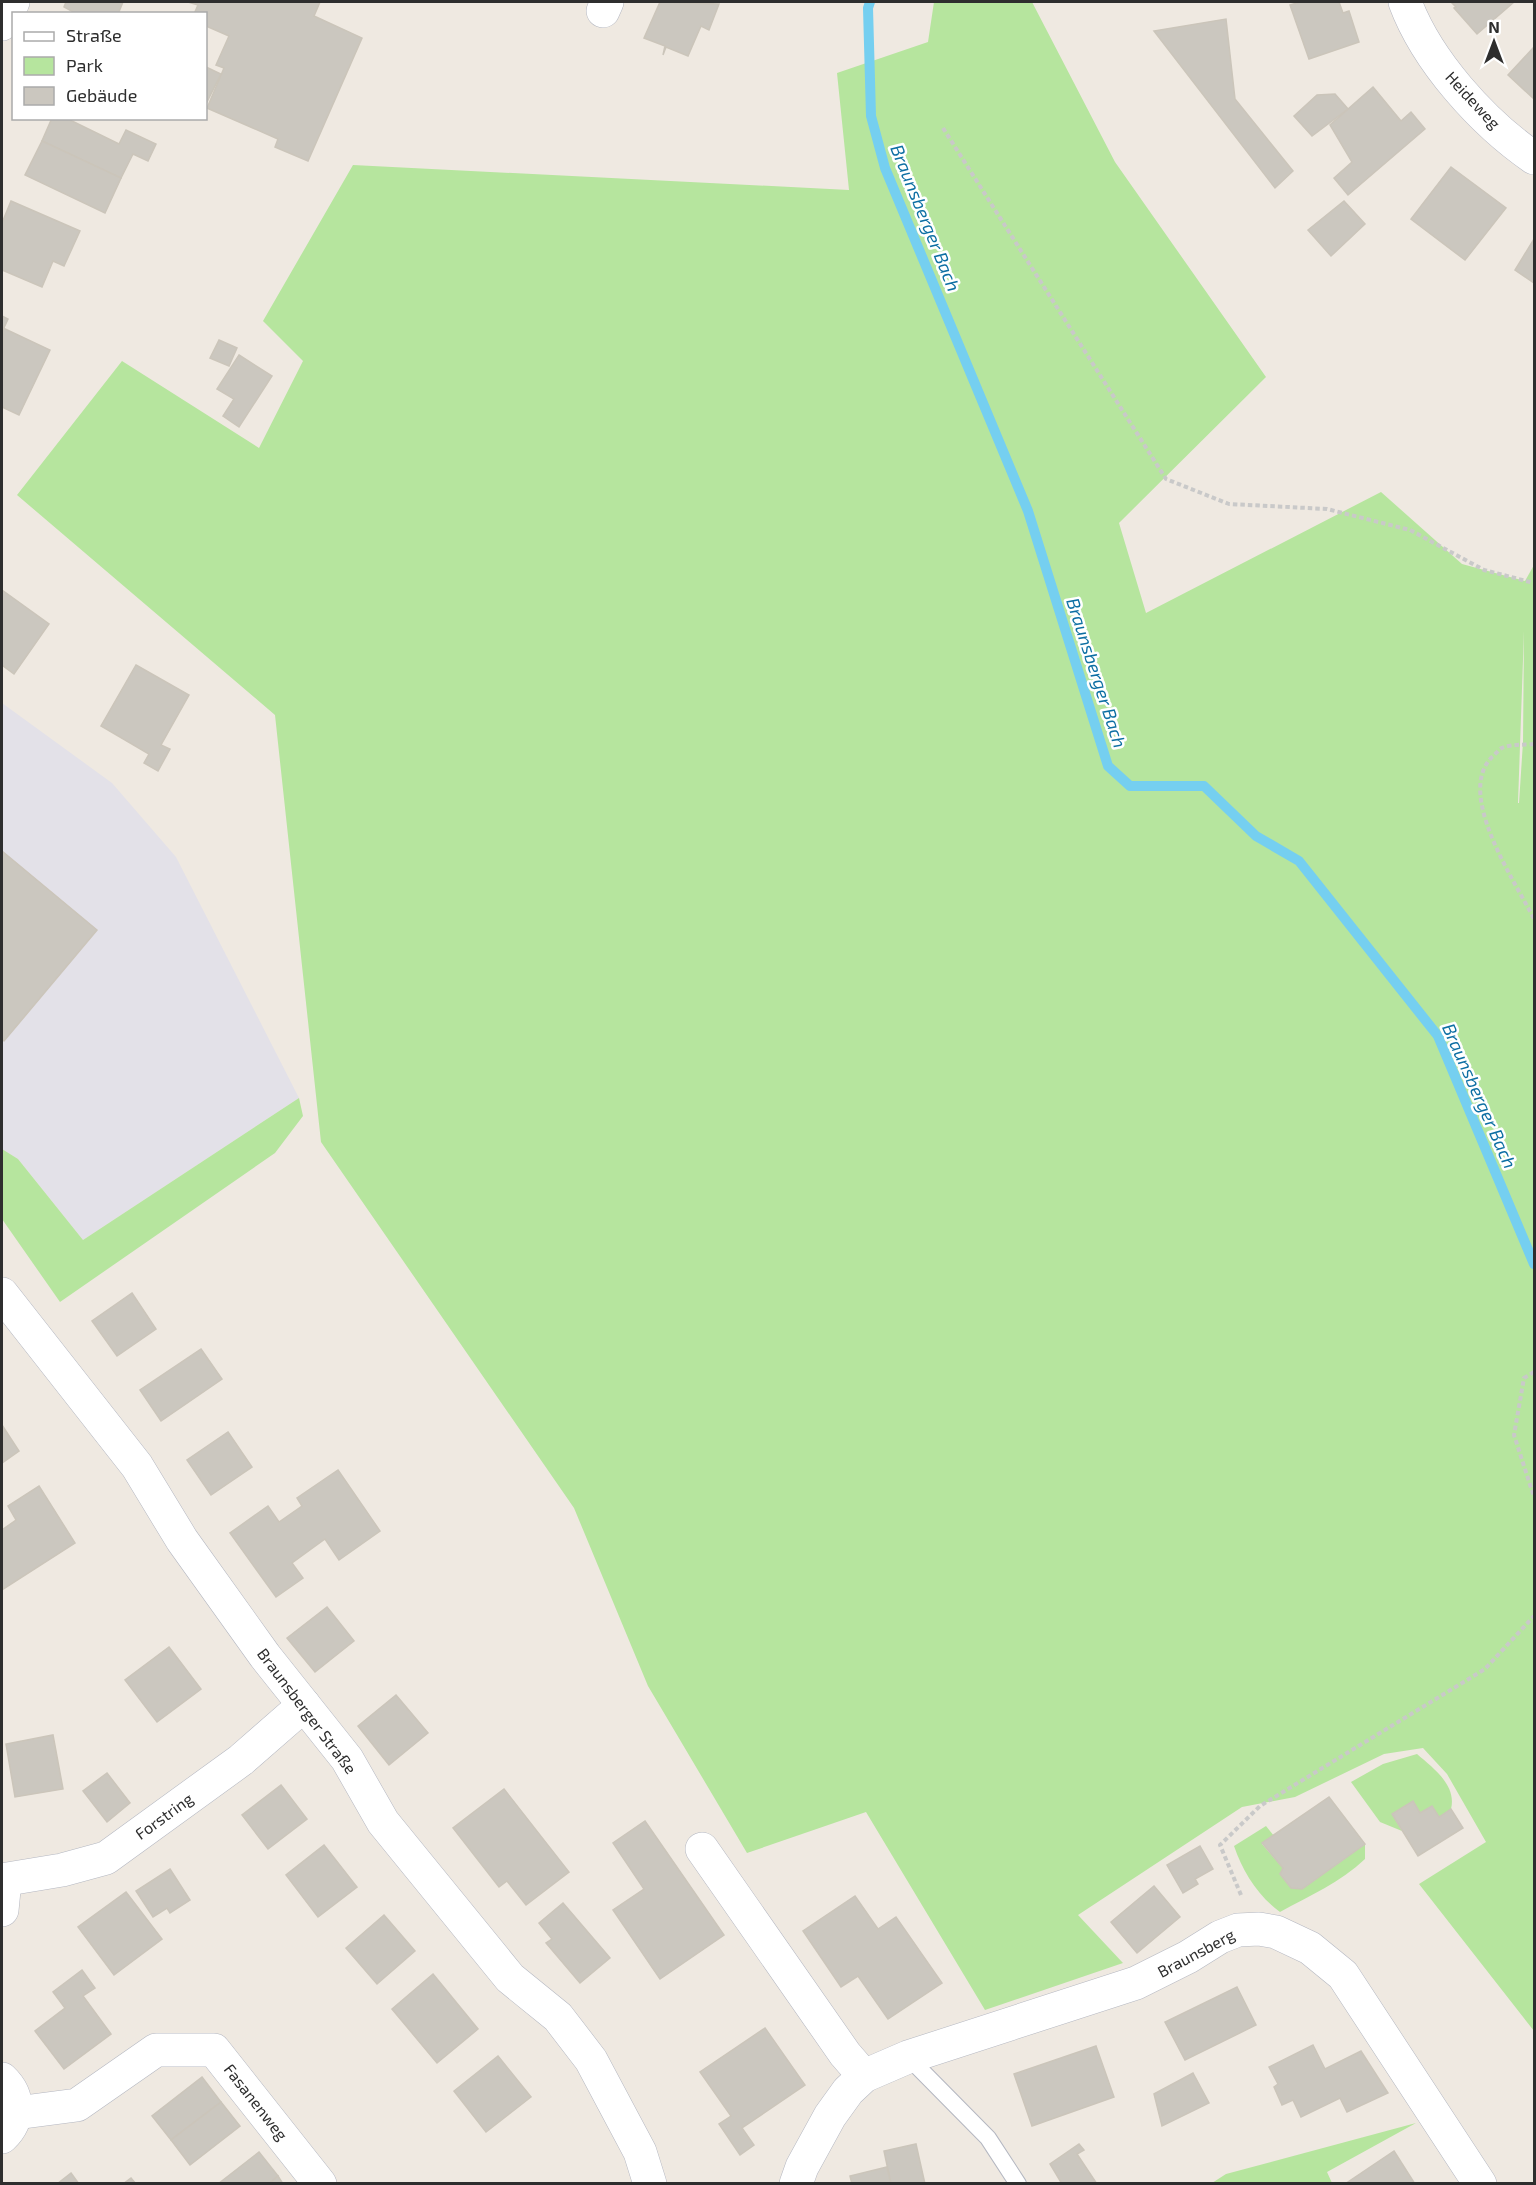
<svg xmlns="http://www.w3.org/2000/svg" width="1536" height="2185" viewBox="0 0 1536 2185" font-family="'Exo 2',sans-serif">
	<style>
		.industrial { fill: #e3e1e8 }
		.green { fill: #b6e59e; fill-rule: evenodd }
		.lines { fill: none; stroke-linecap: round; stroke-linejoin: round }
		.stream { stroke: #75cff0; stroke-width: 10 }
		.building { fill: #cbc7bf; stroke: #cbc5ba; stroke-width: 1.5 }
		.service-casing { stroke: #b4b7c1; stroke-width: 18 }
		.minor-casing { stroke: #b4b7c1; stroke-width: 34 }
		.tertiary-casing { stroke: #b4b7c1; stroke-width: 34 }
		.path { stroke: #c9c9c9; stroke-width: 4; stroke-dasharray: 4.5 3; stroke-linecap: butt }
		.service { stroke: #fff; stroke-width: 16 }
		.minor { stroke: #fff; stroke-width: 33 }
		.tertiary { stroke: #fff; stroke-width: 33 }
		.labels { text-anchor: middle; stroke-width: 5; stroke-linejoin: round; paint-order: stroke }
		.street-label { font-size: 16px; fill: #2e2e2e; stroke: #fff }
		.water-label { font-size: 18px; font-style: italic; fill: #0d6fa3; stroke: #fff }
	</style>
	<rect width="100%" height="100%" fill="#efe9e1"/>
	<!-- industrial -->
	<polygon class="industrial" points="2,703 112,783 176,857 299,1098 83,1240 18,1159 2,1149"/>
	<!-- green -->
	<g class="green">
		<path d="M934,2H1032L1115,162L1266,377L1119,523L1146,613L1381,492L1462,564L1525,581L1534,565V2031L1419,1884L1486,1842L1447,1774L1423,1748L1384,1754L1295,1797L1242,1807L1078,1915L1123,1963L985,2010L866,1812L747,1853L648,1686L574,1508L321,1142L275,715L17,495L122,361L259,448L303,361L263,321L353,165L849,190L837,73L928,42ZM1524,631L1523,742L1519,803H1518Z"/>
		<polygon points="299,1098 303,1116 275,1153 60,1302 2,1219 2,1149 18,1159 83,1240"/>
		<path d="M1417,1754C1433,1768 1457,1785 1451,1809L1439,1817L1432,1806L1420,1813L1413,1801L1392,1814L1402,1831L1380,1822L1351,1782L1383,1764Z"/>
		<path d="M1266,1826L1274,1836L1262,1844L1283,1868L1280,1874L1291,1888L1302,1889L1365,1844V1859C1341,1882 1309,1896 1280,1912C1258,1896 1243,1872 1234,1846Z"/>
		<polygon points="1416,2123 1327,2172 1332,2183 1212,2183 1226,2174"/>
	</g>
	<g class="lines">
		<!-- stream -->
		<polyline class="stream" points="870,2 868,8 871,116 885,168 1028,511 1108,766 1130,786 1204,786 1256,836 1299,861 1438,1036 1534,1264"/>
	</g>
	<!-- building -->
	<g class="building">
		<polygon points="66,2 123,2 118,14 77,14 64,7"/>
		<polygon points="188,2 320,2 314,16 362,38 308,161 275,147 278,139 207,108 224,68 216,65 229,36 206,26 206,14 194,14 198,5"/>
		<polygon points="660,2 719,4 709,30 701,26 688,56 666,47 663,55 665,46 644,38"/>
		<polygon points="1300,2 1339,2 1343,13 1349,11 1359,42 1309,59 1290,5"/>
		<polygon points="1451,2 1514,2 1477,34 1454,8 1456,7"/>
		<polygon points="1226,19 1235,99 1293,171 1275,188 1154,31"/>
		<polygon points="1534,47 1534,99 1508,75"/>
		<polygon points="206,67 221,74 206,104"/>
		<polygon points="1373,87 1401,121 1411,112 1425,129 1348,195 1334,178 1352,162 1330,125"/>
		<polygon points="1335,94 1348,109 1312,136 1294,116 1317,95"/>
		<polygon points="52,118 66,118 119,144 126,130 156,144 148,161 133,154 121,178 42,141"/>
		<polygon points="42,141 121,178 105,213 25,175"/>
		<polygon points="1451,167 1506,208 1465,260 1411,219"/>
		<polygon points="11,201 80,231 64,266 53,261 42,287 2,270 2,223"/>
		<polygon points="1344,201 1365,224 1331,256 1308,230"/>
		<polygon points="1534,239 1534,283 1515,270"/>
		<polygon points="2,316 8,319 2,332"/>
		<polygon points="3,328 50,350 19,415 2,407"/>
		<polygon points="219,340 237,348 229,366 210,358"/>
		<polygon points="239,355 272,376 239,427 223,416 234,399 217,389"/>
		<polygon points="2,590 49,624 14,674 2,665"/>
		<polygon points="136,665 189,695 161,745 170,749 158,771 144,763 149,754 101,726"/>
		<polygon points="2,851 97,930 4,1041 2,1039"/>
		<polygon points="132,1293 156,1329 117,1356 92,1321"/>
		<polygon points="201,1349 222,1379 161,1421 140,1390"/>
		<polygon points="2,1425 19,1451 2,1463"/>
		<polygon points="228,1432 252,1467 211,1495 187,1460"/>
		<polygon points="338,1470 380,1531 339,1560 325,1539 292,1563 303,1578 276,1597 230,1533 268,1506 279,1522 302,1506 297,1498"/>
		<polygon points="39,1486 75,1543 2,1590 2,1530 16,1520 8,1506"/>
		<polygon points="327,1607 354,1641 315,1672 287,1638"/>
		<polygon points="169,1647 201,1689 157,1722 125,1680"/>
		<polygon points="396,1695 428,1733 389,1765 358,1726"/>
		<polygon points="53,1735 63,1789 15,1797 6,1744"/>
		<polygon points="107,1773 130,1803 107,1822 83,1791"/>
		<polygon points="281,1785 307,1819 268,1849 242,1815"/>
		<polygon points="504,1789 569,1872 526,1905 507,1881 499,1887 453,1828"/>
		<polygon points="1329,1797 1365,1844 1302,1889 1291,1888 1280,1874 1283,1868 1262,1843"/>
		<polygon points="1413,1801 1420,1813 1432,1806 1439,1817 1451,1809 1463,1828 1418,1856 1392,1814"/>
		<polygon points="645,1821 724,1935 660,1979 613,1910 644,1889 613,1843"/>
		<polygon points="324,1845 357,1887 318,1917 286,1875"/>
		<polygon points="1200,1846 1213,1869 1195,1879 1198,1884 1183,1893 1167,1865"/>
		<polygon points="170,1869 190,1900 170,1913 167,1908 153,1917 136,1891"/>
		<polygon points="1154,1886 1180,1917 1137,1953 1111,1922"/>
		<polygon points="126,1892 162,1939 114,1975 78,1927"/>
		<polygon points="855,1896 878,1929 896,1917 942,1983 888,2019 858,1976 841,1987 803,1931"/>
		<polygon points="563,1903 610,1958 580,1983 546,1943 552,1939 539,1923"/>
		<polygon points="384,1915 415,1951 377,1984 346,1948"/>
		<polygon points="82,1970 95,1988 83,1996 111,2034 64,2069 35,2031 65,2008 53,1992"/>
		<polygon points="433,1974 478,2029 437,2063 392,2009"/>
		<polygon points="1237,1987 1256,2025 1185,2060 1165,2022"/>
		<polygon points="765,2028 805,2085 742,2128 754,2145 740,2155 719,2124 731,2116 700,2072"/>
		<polygon points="1313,2045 1325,2069 1361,2051 1388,2093 1347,2112 1340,2098 1301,2117 1293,2100 1282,2105 1274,2087 1278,2084 1269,2067"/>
		<polygon points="1096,2046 1114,2097 1032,2126 1014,2074"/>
		<polygon points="498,2056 531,2097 486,2132 454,2091"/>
		<polygon points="1193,2073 1209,2103 1162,2126 1154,2094"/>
		<polygon points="202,2077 221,2102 171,2140 152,2116"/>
		<polygon points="221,2102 240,2126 190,2165 171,2140"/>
		<polygon points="916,2144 925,2184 891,2184 884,2151"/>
		<polygon points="1079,2144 1084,2150 1077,2154 1097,2184 1062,2184 1050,2164"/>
		<polygon points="1394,2151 1415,2184 1345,2184"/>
		<polygon points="259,2152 278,2176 269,2184 218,2184"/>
		<polygon points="887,2167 891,2184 852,2184 850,2176"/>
		<polygon points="71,2173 79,2184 57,2184"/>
		<polygon points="278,2176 283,2184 269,2184"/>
		<polygon points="131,2178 136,2184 123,2184"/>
	</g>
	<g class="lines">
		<!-- service casing -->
		<g class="service-casing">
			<polyline id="service" points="908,2057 988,2138 1018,2184"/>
		</g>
		<!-- minor casing -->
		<g class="minor-casing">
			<g id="minor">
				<path d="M1405,2C1427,61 1482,122 1534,158"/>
				<polyline points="603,11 607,2"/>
				<polyline points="2,1294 137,1466 182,1540 265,1656 347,1759 383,1822 510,1978 558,2017 591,2060 640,2152 650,2184"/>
				<polyline points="702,1849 845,2054 864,2076"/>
				<polyline points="2,1880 62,1870 106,1858 241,1760 304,1705"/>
				<polyline points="2,1910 5,1880"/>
				<path d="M2,2079C20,2096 20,2120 2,2137"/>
				<polyline points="16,2113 77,2105 156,2050 214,2050 320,2184"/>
				<polyline points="796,2184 802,2167 830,2116 848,2091 864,2076 908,2057 1136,1983 1188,1957 1220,1937 1238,1930 1259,1929 1276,1932 1310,1948 1343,1975 1480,2184"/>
			</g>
		</g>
		<!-- tertiary casing -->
		<g class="tertiary-casing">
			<polyline id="tertiary" points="2,24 13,2"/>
		</g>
		<!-- path -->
		<g class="path">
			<polyline points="943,128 1166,479 1229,504 1327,509 1410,530 1484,570 1534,583"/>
			<path d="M1534,744C1525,745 1510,744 1502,748C1499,749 1495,755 1492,757C1455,794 1515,881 1534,919"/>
			<polyline points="1534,1372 1524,1378 1514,1435 1534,1497"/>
			<polyline points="1241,1895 1220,1845 1260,1806 1485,1669 1534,1616"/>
		</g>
		<!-- service -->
		<use href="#service" class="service"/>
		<!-- minor -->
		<use href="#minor" class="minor"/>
		<!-- tertiary -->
		<use href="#tertiary" class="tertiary"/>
	</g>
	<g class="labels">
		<!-- street labels -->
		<g class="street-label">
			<text transform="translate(1473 100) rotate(47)" y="6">Heideweg</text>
			<text transform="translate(307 1711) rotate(53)" y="6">Braunsberger Straße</text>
			<text transform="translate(164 1816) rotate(-36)" y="6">Forstring</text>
			<text transform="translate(1196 1953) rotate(-28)" y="6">Braunsberg</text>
			<text transform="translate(256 2102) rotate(52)" y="6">Fasanenweg</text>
		</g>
		<!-- water labels -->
		<g class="water-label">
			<text transform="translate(925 218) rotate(68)" y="6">Braunsberger Bach</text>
			<text transform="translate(1096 673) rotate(72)" y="6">Braunsberger Bach</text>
			<text transform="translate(1479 1096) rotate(66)" y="6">Braunsberger Bach</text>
		</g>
	</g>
	<!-- border -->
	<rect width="1536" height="2185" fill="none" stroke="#2e2e2e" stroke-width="6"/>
	<!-- legend -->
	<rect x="12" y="12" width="195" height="108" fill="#ffffff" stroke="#ababab" stroke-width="1.5"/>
	<rect x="24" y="32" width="30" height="9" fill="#ffffff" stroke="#ababab" stroke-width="1.5"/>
	<text x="66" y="42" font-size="18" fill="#2e2e2e">Straße</text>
	<rect x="24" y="57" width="30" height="18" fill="#b6e59e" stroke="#ababab" stroke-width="1.5"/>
	<text x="66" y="72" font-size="18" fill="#2e2e2e">Park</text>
	<rect x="24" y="87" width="30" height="18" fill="#cbc7bf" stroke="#ababab" stroke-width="1.5"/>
	<text x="66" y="102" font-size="18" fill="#2e2e2e">Gebäude</text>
	<!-- north arrow -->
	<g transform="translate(1494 42)" stroke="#ffffff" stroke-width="4.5" paint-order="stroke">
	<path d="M0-4.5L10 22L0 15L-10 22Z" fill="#2e2e2e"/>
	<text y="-9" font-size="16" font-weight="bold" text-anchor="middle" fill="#2e2e2e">N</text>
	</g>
</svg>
